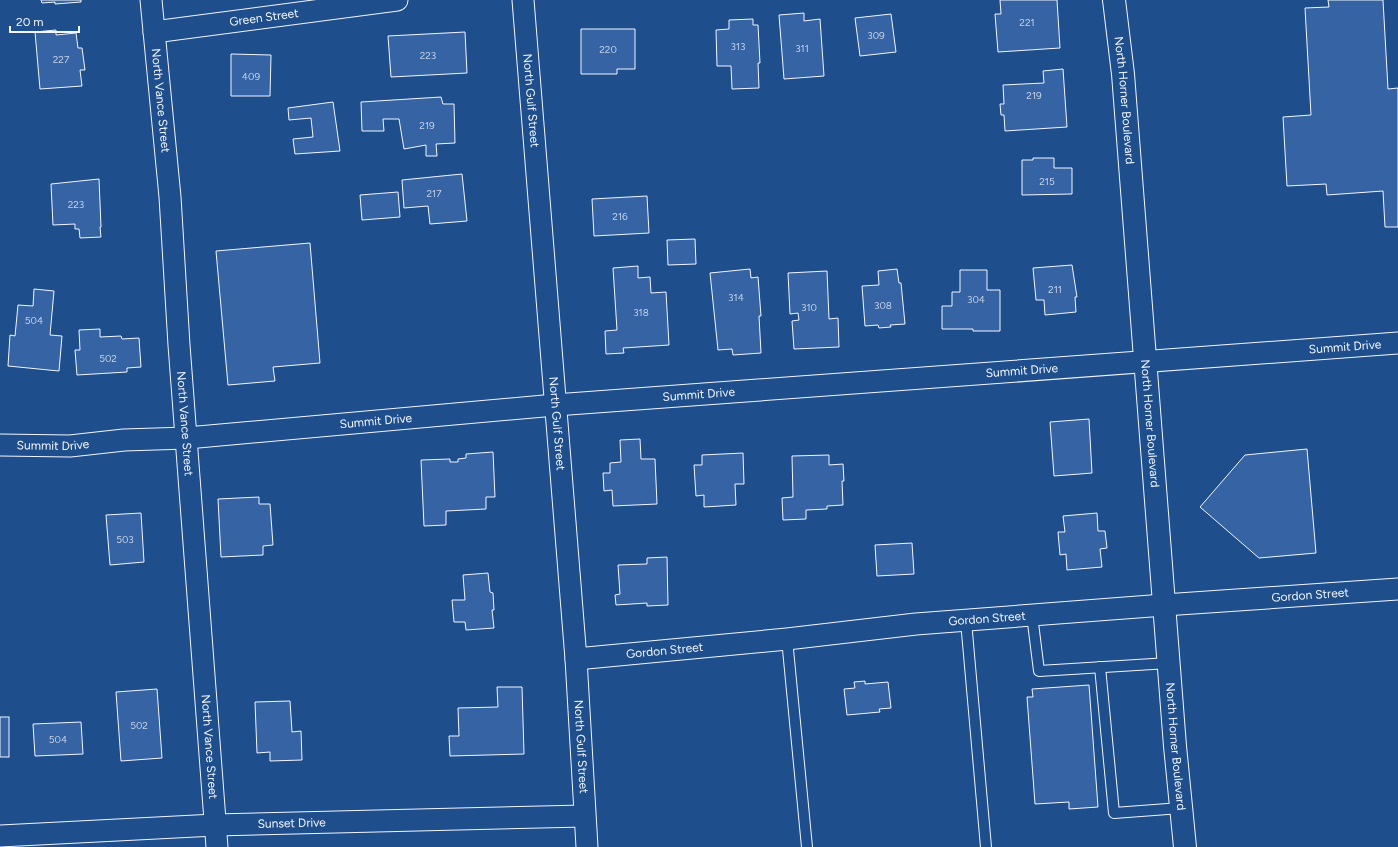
<svg xmlns="http://www.w3.org/2000/svg" width="1398" height="847" viewBox="0 0 1398 847" font-family="Figtree,sans-serif">
	<style>
		.building { fill: #3563a3; stroke: #f2f6ff }
		.lines { fill: none; stroke-linecap: round; stroke-linejoin: round }
		.lane-casing { stroke: #f2f6ff; stroke-width: 12 }
		.street-casing { stroke: #f2f6ff; stroke-width: 23 }
		.primary-casing { stroke: #f2f6ff; stroke-width: 24 }
		.lane { stroke: #1f4e8c; stroke-width: 10 }
		.street { stroke: #1f4e8c; stroke-width: 21 }
		.primary { stroke: #1f4e8c; stroke-width: 22 }
		.labels { text-anchor: middle; stroke-width: 3; stroke-linejoin: round; paint-order: stroke }
		.number-label { font-size: 10px; fill: #c3d1e8 }
		.street-label { font-size: 12px; fill: #f2f6ff; stroke: #1f4e8c }
	</style>
	<rect width="100%" height="100%" fill="#1f4e8c"/>
	<!-- building -->
	<g class="building">
		<polygon points="41,0 81,0 81,2 55,4 55,2 42,3"/>
		<polygon points="1000,0 1057,0 1060,48 998,52 995,14 1001,14"/>
		<polygon points="1328,0 1383,0 1388,89 1398,88 1398,227 1385,227 1383,191 1327,195 1326,184 1287,186 1283,117 1311,115 1305,8 1329,7"/>
		<polygon points="804,13 804,21 820,19 824,76 784,79 779,15"/>
		<polygon points="891,14 896,52 860,56 855,18"/>
		<polygon points="753,19 753,25 758,25 760,63 758,63 759,88 732,89 731,66 717,66 716,30 729,29 729,20"/>
		<polygon points="581,29 635,29 635,69 617,69 617,74 581,74"/>
		<polygon points="56,30 56,35 76,33 78,48 82,48 85,70 80,70 82,86 40,89 35,32"/>
		<polygon points="465,32 467,73 391,77 388,36"/>
		<polygon points="231,54 271,55 270,96 231,96"/>
		<polygon points="1063,69 1067,127 1005,131 1004,115 1001,115 1000,104 1004,104 1003,85 1044,83 1043,71"/>
		<polygon points="441,97 443,104 454,104 455,143 436,144 437,156 426,156 426,145 404,149 399,119 383,119 384,131 362,131 361,102"/>
		<polygon points="333,102 340,151 295,154 293,139 313,137 311,118 289,120 288,108"/>
		<polygon points="1033,158 1054,158 1054,168 1072,168 1072,194 1022,195 1022,160 1033,160"/>
		<polygon points="462,174 467,221 430,224 428,206 404,208 402,180"/>
		<polygon points="99,179 101,227 100,227 101,237 80,238 79,229 75,229 75,224 53,225 51,184"/>
		<polygon points="398,192 400,217 362,220 360,195"/>
		<polygon points="647,196 649,233 594,236 592,199"/>
		<polygon points="695,239 696,264 668,265 667,240"/>
		<polygon points="310,243 320,363 273,367 275,381 228,385 216,251"/>
		<polygon points="1072,265 1077,297 1075,297 1076,312 1045,315 1044,300 1036,300 1033,268"/>
		<polygon points="638,266 638,278 650,277 651,293 666,292 669,345 623,348 624,353 606,354 605,331 617,330 613,268"/>
		<polygon points="750,269 751,278 758,277 761,316 759,316 761,353 733,355 732,349 718,350 710,273"/>
		<polygon points="897,269 899,283 901,283 905,324 890,325 891,327 879,328 878,325 865,326 862,286 879,285 878,271"/>
		<polygon points="960,270 987,270 987,290 1000,290 1000,331 973,331 973,329 942,329 942,306 952,306 952,292 960,292"/>
		<polygon points="827,271 829,319 838,318 839,347 794,349 792,321 799,320 798,313 790,314 788,273"/>
		<polygon points="34,289 54,291 50,335 62,336 59,371 8,366 10,335 15,336 18,305 33,306"/>
		<polygon points="100,329 100,337 121,336 122,339 139,338 141,367 127,368 127,372 77,375 75,350 80,350 79,330"/>
		<polygon points="1089,419 1092,473 1054,476 1050,422"/>
		<polygon points="640,439 641,459 655,459 657,504 613,506 612,490 604,491 603,473 610,473 610,463 621,462 620,440"/>
		<polygon points="1307,449 1316,553 1259,558 1200,507 1245,455"/>
		<polygon points="493,452 495,497 486,497 486,509 446,511 446,525 424,526 421,460 450,459 450,462 458,462 458,459 466,458 466,454"/>
		<polygon points="743,453 744,484 735,484 736,505 704,507 704,495 696,496 694,465 702,465 702,455"/>
		<polygon points="829,455 829,465 843,464 844,481 842,481 843,505 827,506 827,509 806,510 806,519 783,520 782,498 793,497 792,456"/>
		<polygon points="259,497 259,504 270,504 273,545 263,546 263,555 221,557 218,499"/>
		<polygon points="141,513 144,562 110,565 106,515"/>
		<polygon points="1097,513 1098,531 1105,531 1107,548 1100,549 1102,567 1067,570 1066,554 1060,555 1058,532 1065,532 1063,516"/>
		<polygon points="912,543 914,574 877,576 875,545"/>
		<polygon points="667,557 668,605 647,606 647,603 616,605 615,595 620,594 618,565 647,564 647,558"/>
		<polygon points="488,573 490,592 493,593 494,610 492,610 494,628 466,630 465,622 454,622 452,600 465,600 463,575"/>
		<polygon points="865,681 865,684 888,682 891,708 879,709 880,712 847,715 844,689 855,688 854,682"/>
		<polygon points="1089,685 1098,807 1069,809 1069,802 1035,804 1027,697 1033,697 1032,689"/>
		<polygon points="497,687 522,687 524,754 450,756 449,736 459,736 458,708 498,707"/>
		<polygon points="157,689 162,758 121,761 116,692"/>
		<polygon points="290,701 292,732 301,731 302,760 270,761 270,752 257,753 255,702"/>
		<rect x="0" y="717" width="9" height="40"/>
		<polygon points="81,722 83,754 35,756 33,724"/>
	</g>
	<g class="lines">
		<!-- lane casing -->
		<g class="lane-casing">
			<g id="lane">
				<polyline points="1032,615 1039,671 1169,663"/>
				<polyline points="966,621 986,847"/>
				<polyline points="787,639 807,847"/>
				<polyline points="1100,667 1114,813 1181,808"/>
			</g>
		</g>
		<!-- street casing -->
		<g class="street-casing">
			<g id="street">
				<path id="s1" d="M151,0L170,197L179,345L217,847"/>
				<path id="s2" d="M523,0L576,659L587,847"/>
				<path id="s3" d="M154,32L397,0"/>
				<path id="s4" d="M0,445L70,446L124,440L187,438L555,405L1398,343"/>
				<path id="s5" d="M576,659L787,639L916,624L1164,605L1398,589"/>
				<path id="s6" d="M0,836L215,825L584,816"/>
			</g>
		</g>
		<!-- primary casing -->
		<g class="primary-casing">
			<g id="primary">
				<path id="s7" d="M1114,0L1123,74L1175,746L1185,847"/>
			</g>
		</g>
		<!-- lane -->
		<use href="#lane" class="lane"/>
		<!-- street -->
		<use href="#street" class="street"/>
		<!-- primary -->
		<use href="#primary" class="primary"/>
	</g>
	<g class="labels">
		<!-- number labels -->
		<g class="number-label">
			<text x="1027" y="26">221</text>
			<text x="876" y="39">309</text>
			<text x="738" y="50">313</text>
			<text x="802" y="52">311</text>
			<text x="608" y="53">220</text>
			<text x="428" y="59">223</text>
			<text x="61" y="63">227</text>
			<text x="251" y="80">409</text>
			<text x="1034" y="99">219</text>
			<text x="427" y="129">219</text>
			<text x="1047" y="185">215</text>
			<text x="434" y="197">217</text>
			<text x="76" y="208">223</text>
			<text x="620" y="220">216</text>
			<text x="1055" y="293">211</text>
			<text x="736" y="301">314</text>
			<text x="976" y="303">304</text>
			<text x="883" y="309">308</text>
			<text x="809" y="311">310</text>
			<text x="641" y="316">318</text>
			<text x="34" y="324">504</text>
			<text x="108" y="362">502</text>
			<text x="125" y="543">503</text>
			<text x="139" y="729">502</text>
			<text x="58" y="743">504</text>
		</g>
		<!-- street labels -->
		<g class="street-label">
			<text dy="4" stroke="none"><textPath href="#s3" startOffset="111">Green Street</textPath></text>
			<text dy="4" stroke="none"><textPath href="#s1" startOffset="101">North Vance Street</textPath></text>
			<text dy="4" stroke="none"><textPath href="#s2" startOffset="101">North Gulf Street</textPath></text>
			<text dy="4" stroke="none"><textPath href="#s7" startOffset="101">North Horner Boulevard</textPath></text>
			<text dy="4" stroke="none"><textPath href="#s4" startOffset="1349">Summit Drive</textPath></text>
			<text dy="4" stroke="none"><textPath href="#s4" startOffset="1025">Summit Drive</textPath></text>
			<text dy="4" stroke="none"><textPath href="#s4" startOffset="701">Summit Drive</textPath></text>
			<text dy="4" stroke="none"><textPath href="#s4" startOffset="377">Summit Drive</textPath></text>
			<text dy="4" stroke="none"><textPath href="#s1" startOffset="425">North Vance Street</textPath></text>
			<text dy="4" stroke="none"><textPath href="#s2" startOffset="425">North Gulf Street</textPath></text>
			<text dy="4" stroke="none"><textPath href="#s7" startOffset="425">North Horner Boulevard</textPath></text>
			<text dy="4" stroke="none"><textPath href="#s4" startOffset="53">Summit Drive</textPath></text>
			<text dy="4" stroke="none"><textPath href="#s5" startOffset="737">Gordon Street</textPath></text>
			<text dy="4" stroke="none"><textPath href="#s5" startOffset="413">Gordon Street</textPath></text>
			<text dy="4" stroke="none"><textPath href="#s5" startOffset="89">Gordon Street</textPath></text>
			<text dy="4" stroke="none"><textPath href="#s1" startOffset="749">North Vance Street</textPath></text>
			<text dy="4" stroke="none"><textPath href="#s2" startOffset="749">North Gulf Street</textPath></text>
			<text dy="4" stroke="none"><textPath href="#s7" startOffset="749">North Horner Boulevard</textPath></text>
			<text dy="4" stroke="none"><textPath href="#s6" startOffset="292">Sunset Drive</textPath></text>
		</g>
	</g>
	<!-- scale -->
	<path d="M10 26v6h69v-6" fill="none" stroke="#f2f6ff" stroke-width="2"/>
	<text x="16" y="26" font-size="12" fill="#f2f6ff" stroke="#1f4e8c" stroke-width="3" paint-order="stroke">20 m</text>
</svg>
